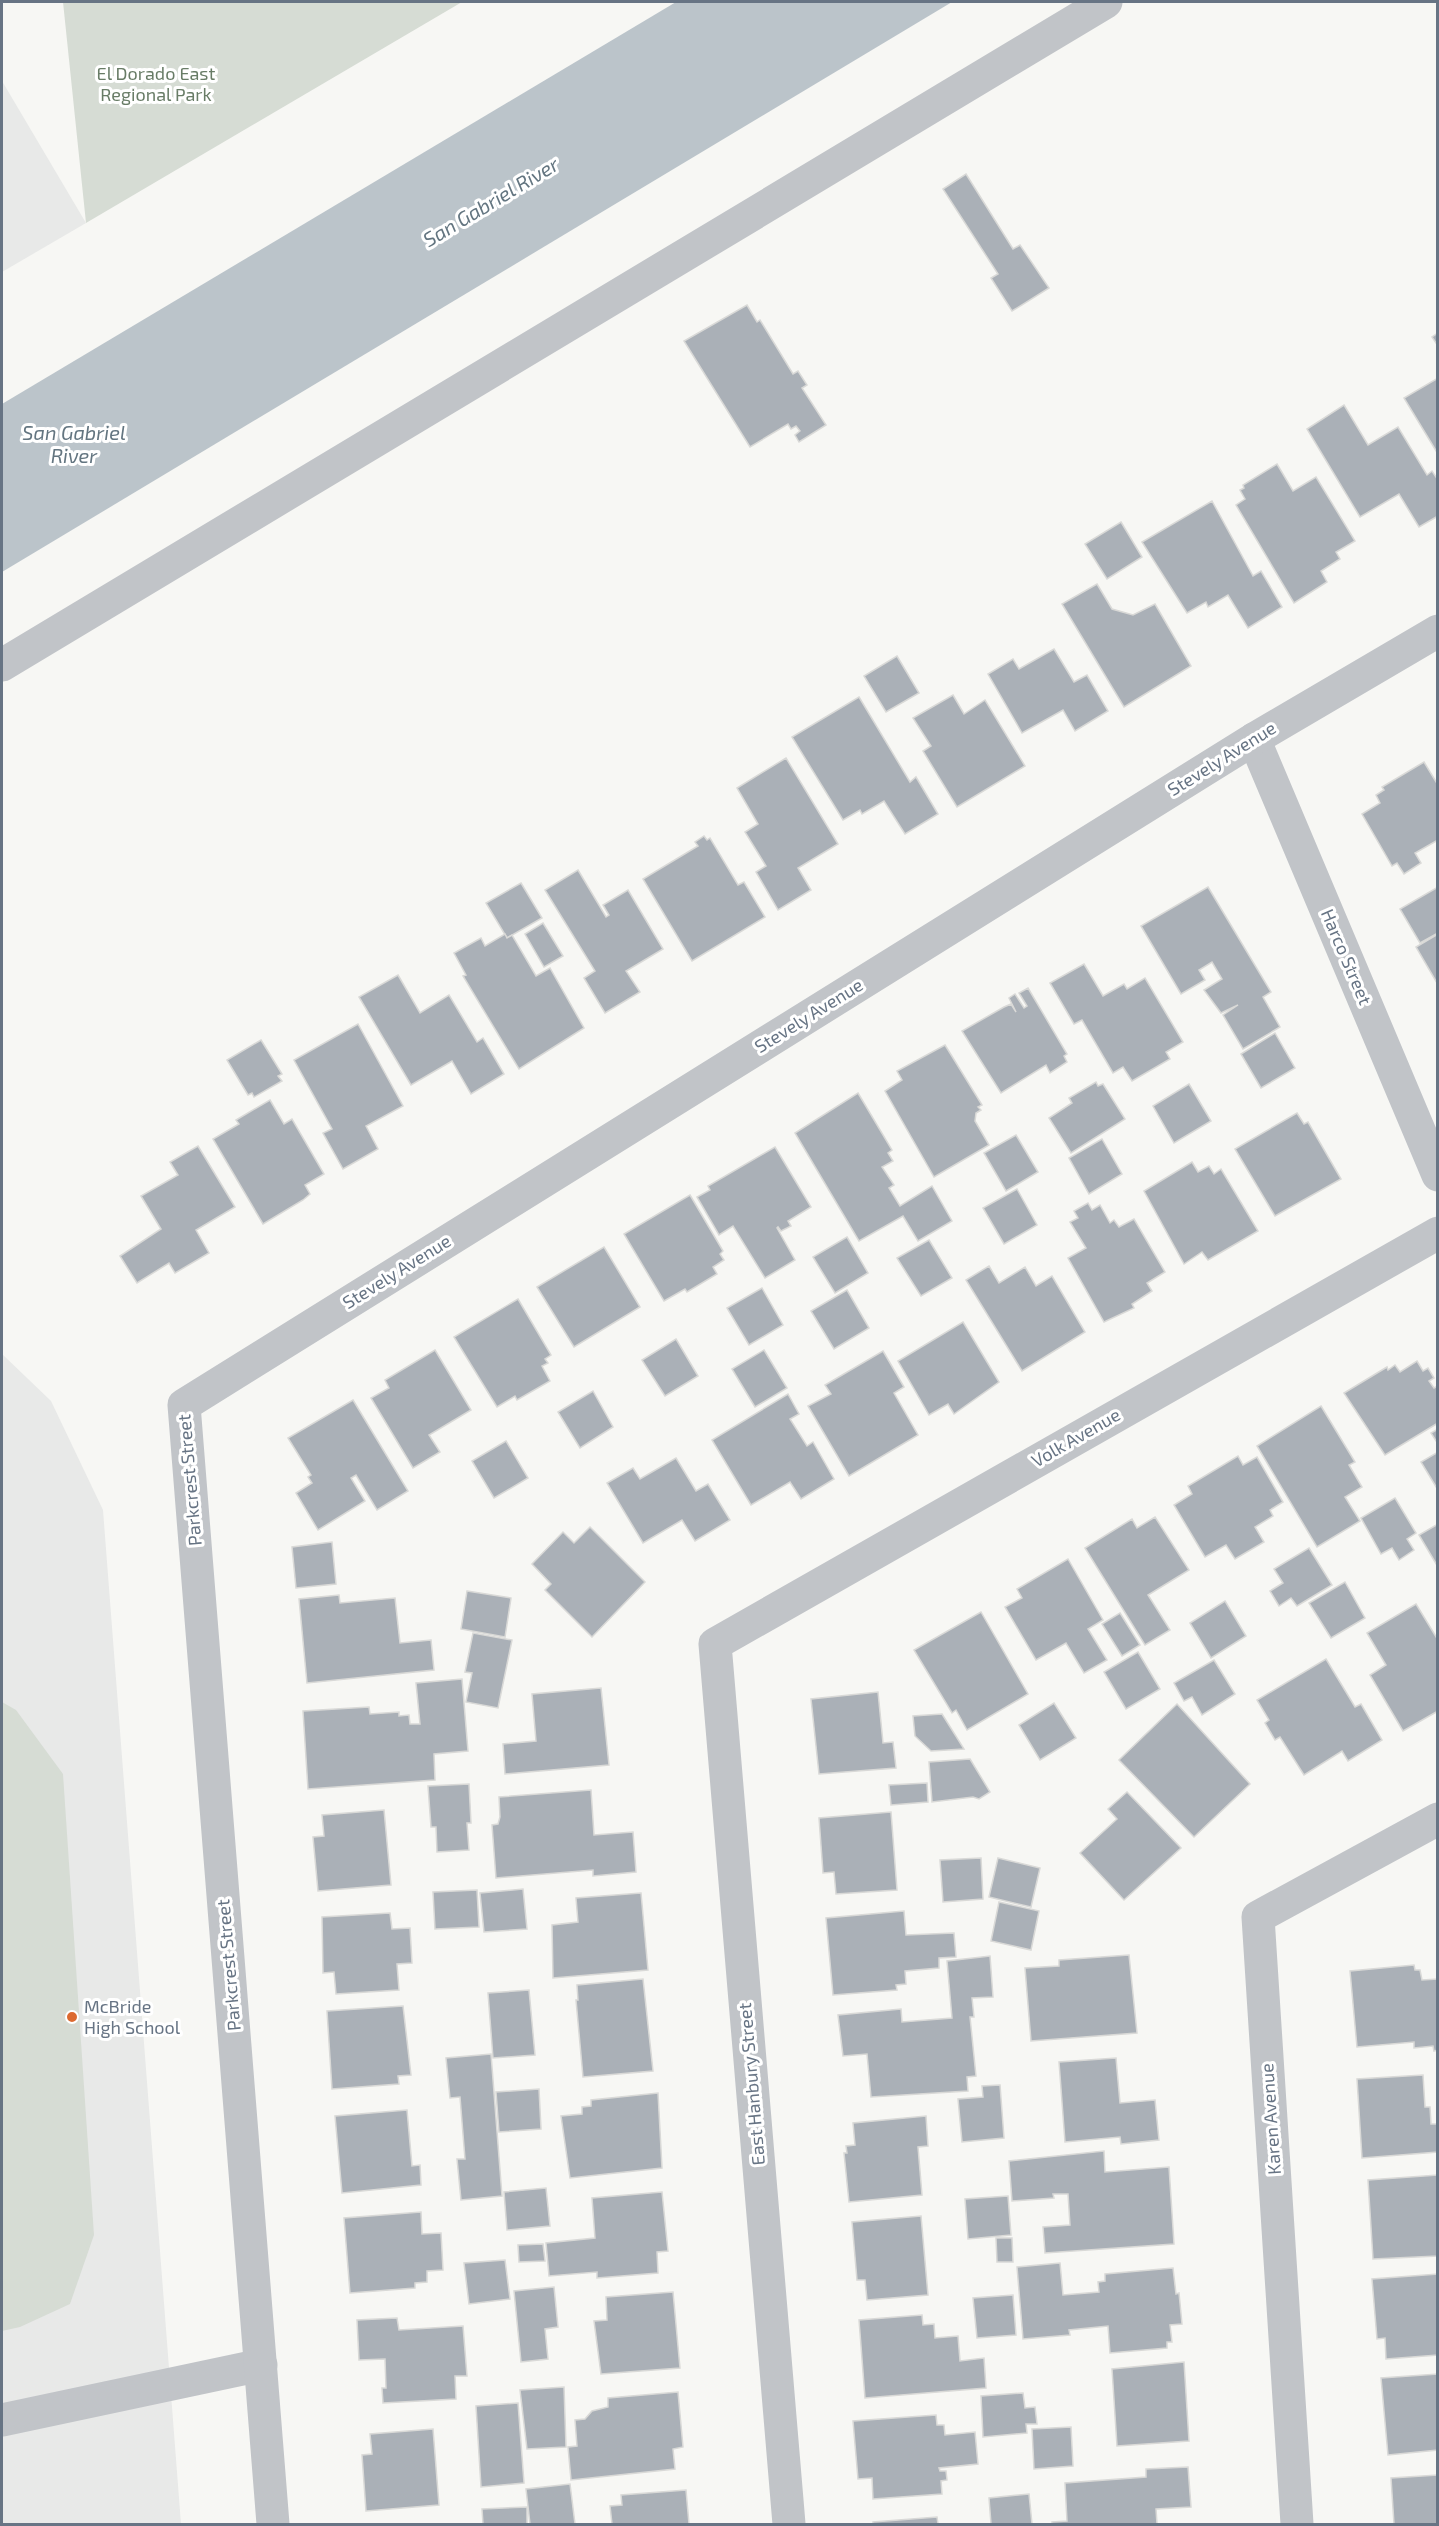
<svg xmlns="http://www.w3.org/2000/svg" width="1439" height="2526" viewBox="0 0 1439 2526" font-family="'Exo 2',sans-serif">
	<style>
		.built { fill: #e8e9e8 }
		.green { fill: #d6dcd4 }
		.water { fill: #bbc4ca }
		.building { fill: #aab0b7; stroke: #d9d9d7; stroke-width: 1.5 }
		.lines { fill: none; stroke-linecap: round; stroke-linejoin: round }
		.minor { stroke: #c1c4c8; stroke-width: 33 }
		.poi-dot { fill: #dc6a30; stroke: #fff; stroke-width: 2 }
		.labels { text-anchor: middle; stroke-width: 6; stroke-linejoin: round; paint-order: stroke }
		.park-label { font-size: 18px; fill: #687c66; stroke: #fff }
		.street-label { font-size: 18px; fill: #677484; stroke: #fff }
		.poi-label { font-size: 18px; fill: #677484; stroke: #fff; text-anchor: start }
		.water-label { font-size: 20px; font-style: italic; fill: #637580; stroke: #fff }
	</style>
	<rect width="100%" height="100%" fill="#f7f7f4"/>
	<!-- built -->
	<g class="built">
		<polygon points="2,81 86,223 2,272"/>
		<polygon points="2,1354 51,1401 103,1510 181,2524 2,2524"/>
	</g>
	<!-- green -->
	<g class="green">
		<polygon points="63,2 462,2 86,223"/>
		<polygon points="2,1702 16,1710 63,1774 94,2235 70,2304 20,2327 2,2331"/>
	</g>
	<!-- water -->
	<polygon class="water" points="676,2 952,2 2,572 2,404"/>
	<!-- building -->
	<g class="building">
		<polygon points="966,174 1013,249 1020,245 1049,288 1012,311 991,278 998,274 943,189"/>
		<polygon points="747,305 757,322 760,320 793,374 798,371 807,385 802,388 826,425 799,442 795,435 800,431 796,426 791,429 788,424 750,447 684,341"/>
		<polygon points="1438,333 1438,346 1432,337"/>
		<polygon points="1438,378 1438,454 1404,398"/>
		<polygon points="1344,405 1368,445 1398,427 1427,475 1432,471 1438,480 1438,516 1419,527 1399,494 1360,517 1307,429"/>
		<polygon points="1277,464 1293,491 1316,477 1355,541 1336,552 1340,559 1321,571 1327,582 1294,603 1236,505 1245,499 1240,490 1244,488 1243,485"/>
		<polygon points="1212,501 1253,576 1261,571 1282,607 1248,628 1228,595 1208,607 1206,602 1187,613 1142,542"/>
		<polygon points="1121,522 1142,557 1107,579 1085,544"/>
		<polygon points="1097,584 1112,609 1133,615 1155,604 1191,666 1124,707 1062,604"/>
		<polygon points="1054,649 1074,682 1087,675 1108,711 1075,731 1063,710 1022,733 988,674 1013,659 1019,669"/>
		<polygon points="897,656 919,693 886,712 864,676"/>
		<polygon points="953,695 964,714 985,700 1025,766 957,807 923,751 931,746 913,718"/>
		<polygon points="859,697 910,782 916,777 938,814 905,834 884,801 862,814 860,810 843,820 792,737"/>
		<polygon points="786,758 838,844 798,868 811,890 778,910 756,872 766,866 745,832 758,824 737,788"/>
		<polygon points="1424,762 1438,785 1438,840 1415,853 1421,863 1404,874 1397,863 1392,866 1362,814 1380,803 1376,795 1384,790 1382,787"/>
		<polygon points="704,836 707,840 710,838 738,885 744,882 765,917 692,961 643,879 698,846 695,842"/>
		<polygon points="578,870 606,917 609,915 603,905 628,890 663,949 626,971 640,992 605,1013 584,978 595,971 545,890"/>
		<polygon points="521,883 542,918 507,938 486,903"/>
		<polygon points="1208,887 1271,992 1263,997 1280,1027 1243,1049 1223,1015 1238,1005 1221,1013 1204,990 1222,979 1212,962 1199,970 1205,980 1181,994 1141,926"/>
		<polygon points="1438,887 1438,933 1420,943 1400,909"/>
		<polygon points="543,923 563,956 544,967 525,934"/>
		<polygon points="505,934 507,938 512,935 536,976 550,968 584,1028 519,1069 463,976 466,975 454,953 481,938 485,946"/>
		<polygon points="1438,934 1438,983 1437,983 1416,947"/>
		<polygon points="1084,964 1103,996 1124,984 1127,989 1145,978 1183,1042 1166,1052 1170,1059 1132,1081 1123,1067 1113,1073 1082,1020 1074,1024 1050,983"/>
		<polygon points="398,975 420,1013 449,995 477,1042 483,1038 504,1074 471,1094 452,1061 411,1085 359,997"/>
		<polygon points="1028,988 1067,1054 1064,1056 1067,1062 1050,1073 1046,1065 1001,1093 962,1031 1004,1007 1011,1004 1016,1012 1009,998 1015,994 1024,1008 1027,1006 1019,993"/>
		<polygon points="358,1024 403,1106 366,1126 378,1149 343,1169 323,1133 332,1129 294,1060"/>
		<polygon points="1275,1033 1295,1068 1261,1088 1241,1054"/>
		<polygon points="261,1040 282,1074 278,1076 282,1081 254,1097 252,1093 248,1095 227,1060"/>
		<polygon points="945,1045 982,1105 978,1107 981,1110 976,1113 975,1121 989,1145 934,1177 885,1091 902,1080 897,1071"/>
		<polygon points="1096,1082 1098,1086 1103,1084 1125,1119 1071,1153 1049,1118 1072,1103 1069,1098"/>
		<polygon points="1189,1084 1211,1121 1174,1143 1153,1106"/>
		<polygon points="858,1093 892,1150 888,1153 893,1161 882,1167 894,1185 889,1188 900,1206 932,1186 952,1221 918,1241 903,1216 859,1241 795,1133"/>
		<polygon points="270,1100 284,1124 292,1119 324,1174 305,1185 310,1194 303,1200 263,1224 213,1139 239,1124 236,1120"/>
		<polygon points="1297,1113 1304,1124 1308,1122 1341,1179 1275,1216 1235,1149"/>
		<polygon points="1016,1135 1038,1172 1006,1191 984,1153"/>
		<polygon points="1102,1139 1122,1174 1089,1194 1069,1158"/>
		<polygon points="198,1146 235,1207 196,1230 209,1253 175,1273 169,1263 137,1283 120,1256 161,1229 141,1196 178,1175 170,1162"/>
		<polygon points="775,1147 811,1207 788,1221 791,1226 781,1231 778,1227 777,1228 795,1260 765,1278 733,1226 719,1235 697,1197 710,1190 708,1186"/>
		<polygon points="1192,1162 1198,1172 1209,1166 1214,1174 1221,1169 1258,1231 1208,1260 1202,1252 1184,1264 1144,1191"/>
		<polygon points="1017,1189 1037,1225 1004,1244 983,1208"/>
		<polygon points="690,1195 723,1251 720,1254 724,1260 713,1267 717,1274 687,1292 685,1289 664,1301 624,1234"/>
		<polygon points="1088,1203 1092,1210 1100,1205 1110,1223 1114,1220 1119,1227 1134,1219 1165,1272 1147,1283 1152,1291 1132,1304 1134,1308 1104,1322 1068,1258 1086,1248 1070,1222 1078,1218 1074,1211"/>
		<polygon points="847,1237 868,1273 835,1293 813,1257"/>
		<polygon points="929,1240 952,1278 921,1296 897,1258"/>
		<polygon points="604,1247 640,1307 574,1347 537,1287"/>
		<polygon points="989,1266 999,1283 1025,1267 1036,1286 1052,1276 1085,1332 1022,1371 966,1280"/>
		<polygon points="762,1288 783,1325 749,1345 727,1308"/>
		<polygon points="847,1290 869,1328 834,1349 811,1311"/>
		<polygon points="518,1299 551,1355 545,1359 548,1363 542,1366 550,1381 517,1400 515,1396 497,1407 454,1337"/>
		<polygon points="963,1322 999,1382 954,1414 948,1404 929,1415 898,1361"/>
		<polygon points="676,1339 698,1376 665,1396 642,1360"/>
		<polygon points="435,1350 471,1410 429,1435 440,1452 413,1468 371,1398 389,1388 385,1380"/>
		<polygon points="764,1350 787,1388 755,1407 732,1369"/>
		<polygon points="883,1351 904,1387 894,1393 918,1435 849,1476 808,1406 831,1394 825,1385"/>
		<polygon points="1417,1361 1423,1371 1428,1368 1434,1378 1429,1381 1434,1388 1438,1386 1438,1423 1385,1455 1344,1393 1387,1367 1388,1370 1395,1365 1400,1372"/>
		<polygon points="593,1391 613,1427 580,1448 558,1412"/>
		<polygon points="788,1394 799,1414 790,1419 807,1446 813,1442 834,1479 801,1499 790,1482 751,1505 712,1440"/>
		<polygon points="353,1400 408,1491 377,1510 356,1475 351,1478 365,1501 318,1530 296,1493 312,1483 308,1477 311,1475 288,1438"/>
		<polygon points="1321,1406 1355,1462 1349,1465 1362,1487 1345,1497 1360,1521 1317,1547 1257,1446"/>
		<polygon points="1438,1429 1438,1444 1431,1433"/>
		<polygon points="506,1441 528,1478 494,1498 472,1461"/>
		<polygon points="1438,1452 1438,1490 1421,1462"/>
		<polygon points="1238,1456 1243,1465 1257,1457 1283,1502 1270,1510 1273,1516 1255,1527 1264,1542 1235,1559 1226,1545 1205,1557 1174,1505 1192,1494 1188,1486"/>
		<polygon points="676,1458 696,1491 708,1484 730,1520 695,1541 682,1520 643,1543 607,1483 633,1468 640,1479"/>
		<polygon points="1395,1498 1416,1533 1407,1539 1414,1550 1399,1560 1392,1548 1381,1554 1361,1518"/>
		<polygon points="1155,1517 1189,1570 1148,1595 1170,1630 1145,1645 1085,1548 1132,1519 1137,1528"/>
		<polygon points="1438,1524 1438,1567 1419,1535"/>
		<polygon points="590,1527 645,1582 592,1637 545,1590 551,1584 532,1564 563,1532 574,1543"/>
		<polygon points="332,1542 336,1584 296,1588 292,1547"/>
		<polygon points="1309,1548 1332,1585 1297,1606 1291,1598 1279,1606 1270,1591 1283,1583 1274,1569"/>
		<polygon points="1068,1559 1103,1620 1088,1629 1107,1660 1084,1673 1066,1643 1036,1660 1005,1607 1022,1598 1017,1589"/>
		<polygon points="1345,1582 1365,1618 1331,1638 1309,1603"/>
		<polygon points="467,1591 511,1598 505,1637 461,1629"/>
		<polygon points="339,1595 340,1603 395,1598 400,1643 431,1640 434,1670 307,1683 299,1599"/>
		<polygon points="1225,1601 1246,1636 1211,1658 1190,1623"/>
		<polygon points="1416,1604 1438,1640 1438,1711 1403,1731 1370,1675 1386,1665 1367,1633"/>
		<polygon points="981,1612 1028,1694 967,1730 956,1710 952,1713 914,1650"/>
		<polygon points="1120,1613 1140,1645 1122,1656 1102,1624"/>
		<polygon points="473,1633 512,1640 498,1708 466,1702 472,1673 465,1672"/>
		<polygon points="1138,1652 1160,1689 1126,1709 1104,1672"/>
		<polygon points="1326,1659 1355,1707 1361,1704 1382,1740 1348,1761 1342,1751 1304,1775 1280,1737 1275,1740 1265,1723 1269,1720 1257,1700"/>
		<polygon points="1214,1660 1235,1694 1202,1715 1192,1697 1184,1701 1174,1683"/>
		<polygon points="462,1679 468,1751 434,1754 435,1780 308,1789 303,1711 369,1707 370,1714 399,1712 399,1716 409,1715 410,1724 420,1724 416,1683"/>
		<polygon points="601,1688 609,1765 505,1774 503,1744 536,1741 532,1694"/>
		<polygon points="878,1692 883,1743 893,1742 896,1768 819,1774 811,1699"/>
		<polygon points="1054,1703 1076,1738 1040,1760 1019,1725"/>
		<polygon points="1177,1704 1250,1784 1194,1837 1119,1760"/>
		<polygon points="942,1714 964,1749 931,1751 915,1736 913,1716"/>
		<polygon points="970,1759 990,1792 979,1799 973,1797 932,1802 929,1762"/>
		<polygon points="927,1783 928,1802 891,1805 889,1785"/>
		<polygon points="469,1784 471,1823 467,1823 469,1850 437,1852 436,1827 431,1827 428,1786"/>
		<polygon points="591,1790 594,1835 633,1832 636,1872 593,1876 593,1870 496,1878 492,1825 498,1824 500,1817 499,1797"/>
		<polygon points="1127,1792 1181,1848 1124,1900 1080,1853 1117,1819 1108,1809"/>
		<polygon points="384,1810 391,1885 318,1891 313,1837 324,1836 322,1815"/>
		<polygon points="891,1812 897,1890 836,1894 834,1872 823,1873 819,1818"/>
		<polygon points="981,1858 983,1899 943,1902 940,1860"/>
		<polygon points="998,1858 1040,1868 1031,1907 989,1897"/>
		<polygon points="523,1889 527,1929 484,1932 480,1893"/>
		<polygon points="477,1890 479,1927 435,1929 433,1892"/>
		<polygon points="641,1893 648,1970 553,1978 552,1925 578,1922 576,1898"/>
		<polygon points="999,1902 1039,1911 1031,1950 991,1941"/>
		<polygon points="904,1911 906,1935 954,1933 956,1957 939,1958 939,1968 905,1971 906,1984 896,1985 897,1990 833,1995 826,1918"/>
		<polygon points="390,1913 392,1929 410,1928 412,1963 397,1964 399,1990 336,1994 334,1972 323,1973 322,1917"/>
		<polygon points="1129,1955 1137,2033 1031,2041 1025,1968 1059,1966 1059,1960"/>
		<polygon points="990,1956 993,1997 972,1998 974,2017 970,2017 976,2076 967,2077 968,2091 871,2097 867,2054 843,2056 838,2015 901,2009 902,2022 952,2018 947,1961"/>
		<polygon points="1414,1965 1415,1970 1420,1970 1422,1980 1438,1979 1438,2050 1434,2051 1433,2046 1414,2048 1414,2042 1357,2047 1350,1971"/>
		<polygon points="643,1979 653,2071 583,2077 576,2000 578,2000 577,1985"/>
		<polygon points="529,1990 535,2055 493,2058 488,1993"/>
		<polygon points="403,2006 411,2075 398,2076 399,2084 332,2089 327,2011"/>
		<polygon points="491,2054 502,2196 461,2200 457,2159 465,2159 460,2097 450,2098 446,2058"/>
		<polygon points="1116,2058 1120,2103 1155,2100 1159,2140 1121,2144 1120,2137 1065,2142 1059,2062"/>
		<polygon points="1423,2075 1425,2107 1430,2107 1431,2124 1438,2124 1438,2152 1362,2158 1357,2079"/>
		<polygon points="1000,2085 1004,2138 962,2142 958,2099 983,2097 982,2086"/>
		<polygon points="539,2089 541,2129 499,2132 496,2092"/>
		<polygon points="658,2093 662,2168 570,2178 561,2116 582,2114 582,2107 591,2106 591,2100"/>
		<polygon points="407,2110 412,2166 420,2165 421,2185 342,2193 335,2116"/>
		<polygon points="926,2116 928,2146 918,2147 922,2195 849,2202 844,2153 847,2153 846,2146 855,2145 853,2123"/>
		<polygon points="1104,2151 1105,2172 1169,2167 1174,2244 1045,2253 1043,2227 1070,2225 1068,2194 1053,2194 1054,2198 1012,2201 1009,2161"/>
		<polygon points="1438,2175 1438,2256 1373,2259 1368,2180"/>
		<polygon points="546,2188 550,2226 507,2230 504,2192"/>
		<polygon points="662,2192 668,2251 657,2252 658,2273 597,2278 597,2272 549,2276 546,2243 595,2238 592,2198"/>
		<polygon points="1008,2196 1011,2235 968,2239 965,2199"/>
		<polygon points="421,2212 422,2234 441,2233 443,2270 427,2271 427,2282 415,2283 415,2288 350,2293 344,2218"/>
		<polygon points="921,2216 928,2295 867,2300 865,2280 857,2280 852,2222"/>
		<polygon points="996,2238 1012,2238 1013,2262 997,2262"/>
		<polygon points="543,2244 545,2261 519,2262 518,2245"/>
		<polygon points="505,2260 510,2299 469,2304 464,2263"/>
		<polygon points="1060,2263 1063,2295 1099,2292 1098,2282 1105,2281 1105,2274 1173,2268 1176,2294 1179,2293 1182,2324 1170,2325 1172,2342 1167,2342 1167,2348 1110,2353 1108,2326 1069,2330 1070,2335 1023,2339 1017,2267"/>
		<polygon points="1438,2274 1438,2355 1386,2359 1385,2338 1377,2339 1372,2279"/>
		<polygon points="554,2287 558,2327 545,2329 548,2359 521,2362 514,2291"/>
		<polygon points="673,2292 680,2368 601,2374 594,2321 607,2320 606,2297"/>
		<polygon points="1013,2295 1016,2335 977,2338 973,2298"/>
		<polygon points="922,2315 923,2325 934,2324 935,2338 958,2336 960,2361 984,2358 986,2388 865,2398 859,2320"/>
		<polygon points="397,2318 399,2330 463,2326 467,2376 455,2376 456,2399 383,2403 382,2388 386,2388 385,2359 359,2360 357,2320"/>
		<polygon points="1184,2362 1189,2441 1117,2446 1112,2369"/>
		<polygon points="1438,2374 1438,2450 1388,2455 1381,2378"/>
		<polygon points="564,2387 566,2447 527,2449 520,2390"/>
		<polygon points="678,2392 683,2447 673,2449 675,2469 571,2480 568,2447 577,2446 575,2420 585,2419 592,2411 608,2407 608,2398"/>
		<polygon points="1023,2393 1025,2408 1035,2407 1037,2424 1026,2424 1027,2433 983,2437 981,2396"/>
		<polygon points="518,2403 524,2483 481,2487 476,2406"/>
		<polygon points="936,2415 937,2425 944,2425 945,2435 975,2432 978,2464 939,2468 940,2471 946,2471 947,2480 941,2481 942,2494 873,2499 872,2478 858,2479 853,2421"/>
		<polygon points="1071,2427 1073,2466 1034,2469 1032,2429"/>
		<polygon points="433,2429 439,2505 366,2511 362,2455 372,2454 370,2434"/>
		<polygon points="1188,2467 1191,2507 1156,2509 1157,2524 1052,2524 1052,2522 1067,2521 1065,2483 1146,2477 1146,2469"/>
		<polygon points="1438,2475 1438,2524 1394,2524 1391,2478"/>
		<polygon points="570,2484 575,2524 530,2524 526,2489"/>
		<polygon points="686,2490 689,2524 612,2524 610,2506 622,2505 621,2495"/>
		<polygon points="1029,2494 1032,2524 991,2524 989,2498"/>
		<polygon points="527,2507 527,2524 483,2524 482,2509"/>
		<polygon points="937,2517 938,2524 873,2524 873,2522"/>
	</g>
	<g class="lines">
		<!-- minor -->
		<g class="minor">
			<polyline points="2,665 1106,2"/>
			<polyline points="1254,739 1438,1175"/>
			<polyline points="2,2420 261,2365"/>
			<polyline points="273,2524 184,1405 1254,739 1438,631"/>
			<polyline points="789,2524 715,1644 1438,1233"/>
			<polyline points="1297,2524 1258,1917 1438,1819"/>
		</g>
	</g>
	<!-- markers -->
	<circle class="poi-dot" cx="72" cy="2017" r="6"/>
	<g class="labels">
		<!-- park labels -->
		<g class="park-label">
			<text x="156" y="80">El Dorado East<tspan x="156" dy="21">Regional Park</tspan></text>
		</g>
		<!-- street labels -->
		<g class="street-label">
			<text transform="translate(1222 759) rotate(-32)" y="6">Stevely Avenue</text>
			<text transform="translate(1346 957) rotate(67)" y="6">Harco Street</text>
			<text transform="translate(809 1016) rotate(-32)" y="6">Stevely Avenue</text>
			<text transform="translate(397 1272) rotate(-32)" y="6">Stevely Avenue</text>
			<text transform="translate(1076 1438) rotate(-30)" y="6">Volk Avenue</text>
			<text transform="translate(190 1480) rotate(-95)" y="6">Parkcrest Street</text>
			<text transform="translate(229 1965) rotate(-95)" y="6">Parkcrest Street</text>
			<text transform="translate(752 2084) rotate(-95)" y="6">East Hanbury Street</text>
			<text transform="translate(1271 2119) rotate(-94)" y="6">Karen Avenue</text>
		</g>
		<!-- poi labels -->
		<g class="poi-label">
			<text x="84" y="2013">McBride<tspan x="84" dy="21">High School</tspan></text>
		</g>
		<!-- water labels -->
		<g class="water-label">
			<text transform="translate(491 202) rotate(-31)" y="7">San Gabriel River</text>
			<text x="74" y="440">San Gabriel<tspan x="74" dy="23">River</tspan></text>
		</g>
	</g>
	<!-- border -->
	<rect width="1439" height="2526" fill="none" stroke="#677484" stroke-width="6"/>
</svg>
